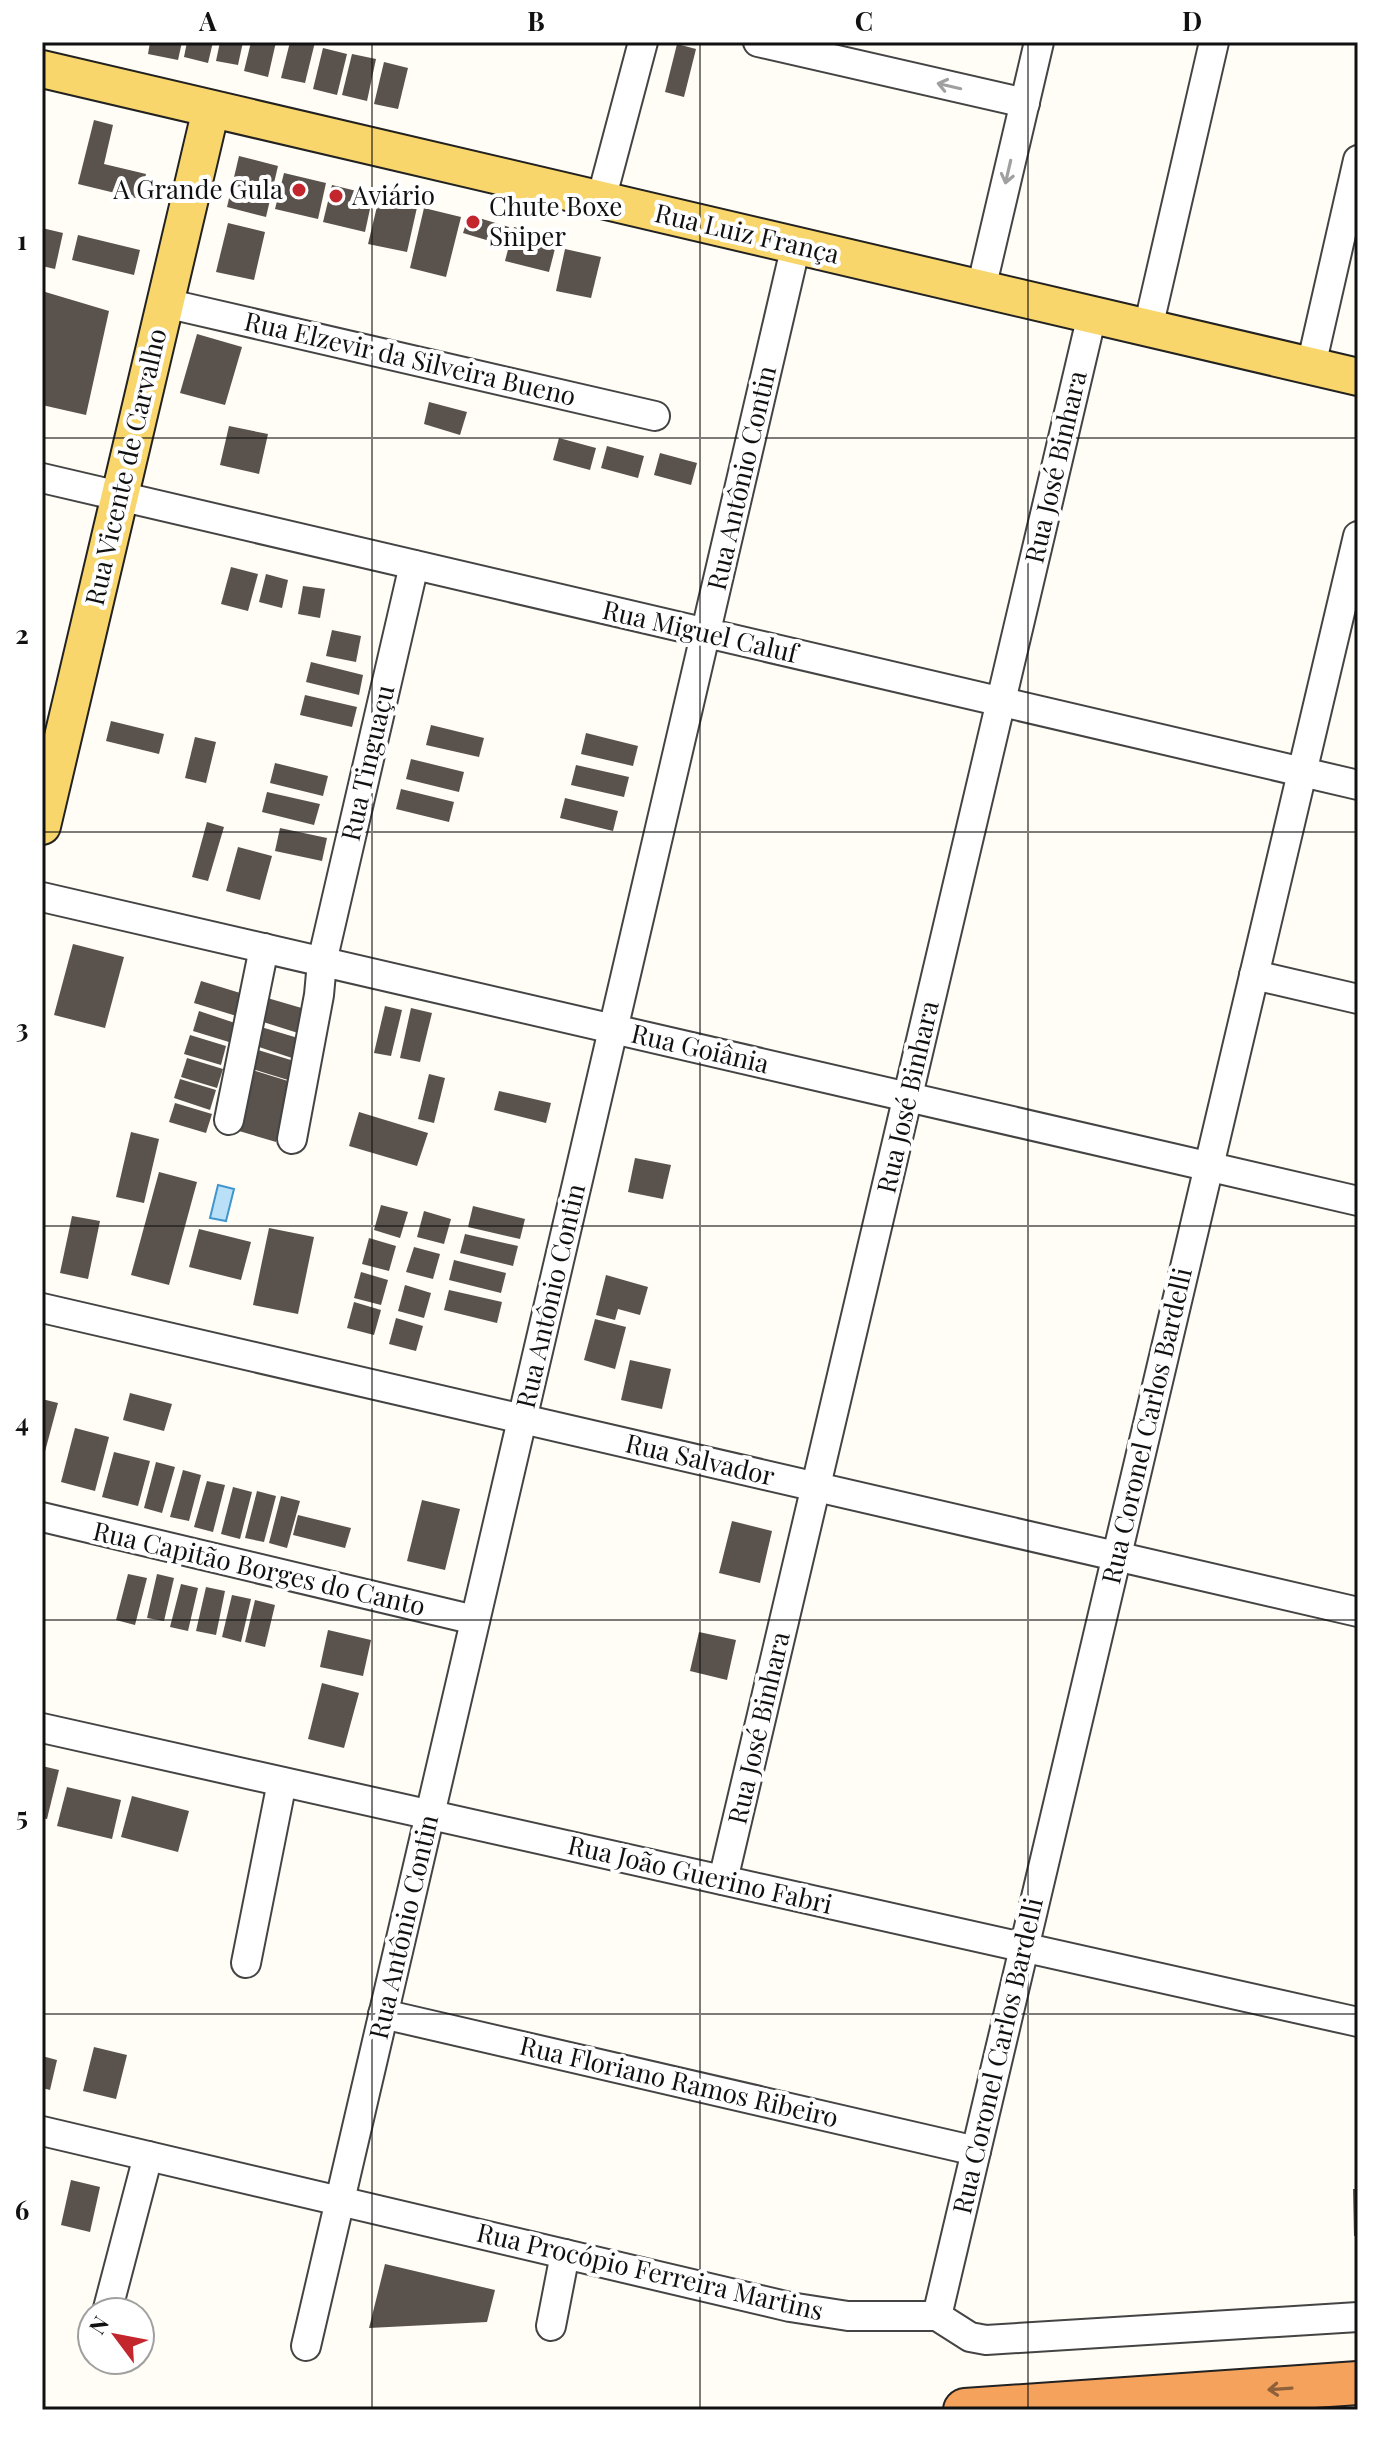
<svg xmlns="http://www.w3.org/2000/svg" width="1400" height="2452" viewBox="0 0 1400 2452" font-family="'Playfair Display',serif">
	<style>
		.water { fill: #b9e0f7; stroke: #3f96cf; stroke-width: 2 }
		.building { fill: #5a524d }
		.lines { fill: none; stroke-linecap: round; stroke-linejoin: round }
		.minor-casing { stroke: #444; stroke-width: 32 }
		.major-casing { stroke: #222; stroke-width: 40 }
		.highway-casing { stroke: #222; stroke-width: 46 }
		.minor { stroke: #fff; stroke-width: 28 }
		.major { stroke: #f9d66b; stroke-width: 36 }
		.highway { stroke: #f5a25d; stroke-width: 42 }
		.oneway { stroke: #a0a0a0 }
		.oneway2 { stroke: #8e613b }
		.grid { fill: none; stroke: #111; stroke-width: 2; stroke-opacity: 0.55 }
		.poi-dot { fill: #c4262e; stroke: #fff; stroke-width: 3 }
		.labels { text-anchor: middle; stroke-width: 8; stroke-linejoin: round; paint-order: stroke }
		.poi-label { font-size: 26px; fill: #111; stroke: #fff; text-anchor: start }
		.street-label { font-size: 26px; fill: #111; stroke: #fff }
		.neatline { fill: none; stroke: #111; stroke-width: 3 }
		.grid-label { font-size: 26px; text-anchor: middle; font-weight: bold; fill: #111 }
	</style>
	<rect width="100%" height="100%" fill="#fffdf5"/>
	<!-- water -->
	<polygon class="water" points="218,1185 234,1189 226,1221 210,1218"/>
	<!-- building -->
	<g class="building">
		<polygon points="150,42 182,42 178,60 148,54"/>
		<polygon points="187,42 213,42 208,63 184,57"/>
		<polygon points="220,42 243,42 238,65 216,61"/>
		<polygon points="251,42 276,42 268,77 244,71"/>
		<polygon points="290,42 315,42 305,83 281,78"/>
		<polygon points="677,44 696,49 684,97 665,92"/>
		<polygon points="323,48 347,54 337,95 313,89"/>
		<polygon points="352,54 376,59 367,101 342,95"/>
		<polygon points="384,62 408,68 398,109 374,104"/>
		<polygon points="94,120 113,125 104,164 146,174 140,199 78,184"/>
		<polygon points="239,156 278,166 266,217 227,207"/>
		<polygon points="284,173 326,183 318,219 275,209"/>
		<polygon points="332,185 373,195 365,232 323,222"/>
		<polygon points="380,194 418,203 407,252 368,244"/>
		<polygon points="424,208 461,217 446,277 410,268"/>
		<polygon points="469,215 509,227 503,245 463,233"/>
		<polygon points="228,223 265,232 254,280 216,272"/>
		<polygon points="514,227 558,237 549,272 505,261"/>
		<polygon points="42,228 63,233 55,269 42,266"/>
		<polygon points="78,235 140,250 134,275 72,260"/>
		<polygon points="565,249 601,257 591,298 556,291"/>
		<polygon points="42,291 109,311 86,415 42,405"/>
		<polygon points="197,334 242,347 225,405 180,393"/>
		<polygon points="429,402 467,412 460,435 424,424"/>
		<polygon points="229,426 268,434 259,474 220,465"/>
		<polygon points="559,438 596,448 590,470 553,460"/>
		<polygon points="607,446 644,456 638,478 601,468"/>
		<polygon points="660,453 697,463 691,485 654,475"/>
		<polygon points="231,567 258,574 248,611 221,604"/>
		<polygon points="266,574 288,580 282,608 259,602"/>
		<polygon points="303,586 325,589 320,618 298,614"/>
		<polygon points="332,630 361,636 356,662 326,656"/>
		<polygon points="311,662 363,675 359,695 306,682"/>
		<polygon points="305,695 357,707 352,727 300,715"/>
		<polygon points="111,721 164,734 159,754 106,741"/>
		<polygon points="431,725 484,738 479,757 426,745"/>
		<polygon points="586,733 638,746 633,766 581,754"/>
		<polygon points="195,737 216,742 206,783 185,778"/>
		<polygon points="411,759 464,772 459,792 406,779"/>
		<polygon points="275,763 328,776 323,796 270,783"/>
		<polygon points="576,765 629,777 624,797 571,785"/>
		<polygon points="401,789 454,802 449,822 396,809"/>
		<polygon points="267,792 320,804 314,825 262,812"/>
		<polygon points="565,798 618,811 613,831 560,818"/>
		<polygon points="207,822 224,827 208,881 192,877"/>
		<polygon points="280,828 327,838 322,861 275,851"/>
		<polygon points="238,847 272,856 260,900 226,891"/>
		<polygon points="73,944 124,957 105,1028 54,1015"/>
		<polygon points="201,981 250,996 243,1018 194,1003"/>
		<polygon points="264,997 305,1009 298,1033 257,1020"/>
		<polygon points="385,1006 402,1010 391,1056 374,1053"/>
		<polygon points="411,1008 432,1013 420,1062 400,1058"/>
		<polygon points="199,1011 235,1023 229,1042 193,1031"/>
		<polygon points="261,1027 298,1038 292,1058 256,1046"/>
		<polygon points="190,1035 226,1046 221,1065 184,1054"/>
		<polygon points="258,1050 294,1061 288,1080 252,1069"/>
		<polygon points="187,1058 223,1069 217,1088 181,1077"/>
		<polygon points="252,1070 288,1081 276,1142 239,1131"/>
		<polygon points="429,1074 445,1078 434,1123 418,1119"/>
		<polygon points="180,1079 216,1090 210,1110 174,1098"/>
		<polygon points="499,1091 551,1103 546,1123 494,1110"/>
		<polygon points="175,1103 212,1114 206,1133 169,1122"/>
		<polygon points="359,1112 428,1133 417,1166 349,1146"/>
		<polygon points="131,1132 159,1139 144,1203 116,1197"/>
		<polygon points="635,1158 671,1165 663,1199 628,1192"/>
		<polygon points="159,1172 197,1182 169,1285 131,1275"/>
		<polygon points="381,1205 408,1212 400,1238 374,1230"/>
		<polygon points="473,1206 525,1219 520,1239 468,1227"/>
		<polygon points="424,1211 451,1219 444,1244 417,1237"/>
		<polygon points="72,1216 100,1221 88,1279 60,1273"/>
		<polygon points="269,1228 314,1237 298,1314 253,1305"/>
		<polygon points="199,1229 251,1242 241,1280 189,1267"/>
		<polygon points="465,1234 518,1246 513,1266 460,1253"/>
		<polygon points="369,1238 396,1246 389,1271 362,1264"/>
		<polygon points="414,1247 440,1254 433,1279 406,1272"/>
		<polygon points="454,1260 506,1273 501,1293 449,1280"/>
		<polygon points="361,1272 388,1280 381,1305 354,1298"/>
		<polygon points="606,1275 648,1287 640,1315 618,1309 615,1320 596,1315"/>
		<polygon points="405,1285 431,1293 424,1318 398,1311"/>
		<polygon points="449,1290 502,1302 497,1323 444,1310"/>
		<polygon points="354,1302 381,1310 374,1335 347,1328"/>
		<polygon points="396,1318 423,1326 416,1351 389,1344"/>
		<polygon points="595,1319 626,1327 615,1369 584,1360"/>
		<polygon points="630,1360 671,1369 662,1409 621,1400"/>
		<polygon points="130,1393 172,1404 164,1431 123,1420"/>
		<polygon points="42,1399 58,1403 43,1459 42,1459"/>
		<polygon points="75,1428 109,1437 95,1491 61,1482"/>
		<polygon points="114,1452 150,1461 138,1506 102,1497"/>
		<polygon points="156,1462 175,1467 162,1513 144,1508"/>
		<polygon points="183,1470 201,1475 189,1521 170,1517"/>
		<polygon points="207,1481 225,1485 213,1532 194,1527"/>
		<polygon points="233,1487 252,1492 240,1539 221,1534"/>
		<polygon points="257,1491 276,1496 264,1542 245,1538"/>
		<polygon points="281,1496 300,1501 287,1548 269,1543"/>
		<polygon points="422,1500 460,1509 445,1570 407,1561"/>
		<polygon points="298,1515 351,1528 345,1548 293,1535"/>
		<polygon points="732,1521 772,1531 760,1583 719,1573"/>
		<polygon points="128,1574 147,1578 135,1625 116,1620"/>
		<polygon points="157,1574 174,1578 164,1621 147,1618"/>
		<polygon points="181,1584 198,1588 188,1631 170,1627"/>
		<polygon points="206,1587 225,1591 216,1635 196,1631"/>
		<polygon points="232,1595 251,1599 241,1642 222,1637"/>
		<polygon points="255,1600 275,1605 265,1647 245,1642"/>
		<polygon points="328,1630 371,1640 363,1676 320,1667"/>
		<polygon points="699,1632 736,1640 727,1680 690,1671"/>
		<polygon points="322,1683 359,1693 344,1748 308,1739"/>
		<polygon points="42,1766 59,1770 47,1819 42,1818"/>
		<polygon points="67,1787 121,1800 112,1839 57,1826"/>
		<polygon points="132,1796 189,1811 178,1852 121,1837"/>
		<polygon points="94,2047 127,2055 116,2099 83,2091"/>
		<polygon points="42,2056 57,2060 50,2090 42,2088"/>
		<polygon points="71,2180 100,2187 90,2232 61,2225"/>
		<polygon points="1353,2189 1358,2189 1358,2236 1354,2236"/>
		<polygon points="385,2264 495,2290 487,2322 369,2328"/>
	</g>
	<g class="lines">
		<!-- minor casing -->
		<g class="minor-casing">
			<g id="minor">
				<polyline points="758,42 1025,103"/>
				<polyline points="601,200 643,42"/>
				<polyline points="981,289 1039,42"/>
				<polyline points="165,303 655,416"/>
				<polyline points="1148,328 1214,42"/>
				<polyline points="1311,366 1358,160"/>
				<polyline points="42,478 1358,785"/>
				<polyline points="42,897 1358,1201"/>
				<polyline points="1254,975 1358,999"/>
				<polyline points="229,1120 264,948"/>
				<polyline points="292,1139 319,995 322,962 414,565"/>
				<polyline points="42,1308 1358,1612"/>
				<polyline points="42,1517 475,1620"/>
				<polyline points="42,1728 1358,2022"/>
				<polyline points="723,1880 1092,315"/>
				<polyline points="246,1963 282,1782"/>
				<polyline points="383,2014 976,2151"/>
				<polyline points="42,2131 790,2307 848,2316 937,2316 970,2337 986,2340 1358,2317"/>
				<polyline points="107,2312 148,2156"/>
				<polyline points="937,2316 1358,536"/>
				<polyline points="551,2326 565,2254"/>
				<polyline points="306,2346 796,245"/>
			</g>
		</g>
		<!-- major casing -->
		<g class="major-casing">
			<g id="major">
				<polyline points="42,69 1358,377"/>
				<polyline points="42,826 211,109"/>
			</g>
		</g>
		<!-- highway casing -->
		<g class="highway-casing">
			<polyline id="highway" points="965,2410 1358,2383"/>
		</g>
		<!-- minor -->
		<use href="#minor" class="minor"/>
		<!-- major -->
		<use href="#major" class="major"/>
		<!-- highway -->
		<use href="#highway" class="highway"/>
	</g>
	<!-- one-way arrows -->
	<defs><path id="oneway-shaft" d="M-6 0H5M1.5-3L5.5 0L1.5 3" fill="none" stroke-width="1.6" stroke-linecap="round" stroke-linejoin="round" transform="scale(2)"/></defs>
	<g class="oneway">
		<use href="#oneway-shaft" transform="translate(949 86) rotate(-167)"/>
		<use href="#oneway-shaft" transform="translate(1008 172) rotate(103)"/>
	</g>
	<use class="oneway2" href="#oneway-shaft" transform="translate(1280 2389) rotate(176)"/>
	<!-- grid -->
	<path class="grid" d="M372,42V2410M700,42V2410M1028,42V2410M42,438H1358M42,832H1358M42,1226H1358M42,1620H1358M42,2014H1358"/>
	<!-- markers -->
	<g class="poi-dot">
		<circle cx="299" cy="190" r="8"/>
		<circle cx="336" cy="196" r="8"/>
		<circle cx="473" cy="222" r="8"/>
	</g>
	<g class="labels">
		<!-- poi labels -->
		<g class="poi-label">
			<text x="283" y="199" text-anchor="end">A Grande Gula</text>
			<text x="352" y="205">Aviário</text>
			<text x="489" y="216">Chute Boxe<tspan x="489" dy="30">Sniper</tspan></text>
		</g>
		<!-- street labels -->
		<g class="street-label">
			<text transform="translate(747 234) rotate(13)" y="9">Rua Luiz França</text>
			<text transform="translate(410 359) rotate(13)" y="9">Rua Elzevir da Silveira Bueno</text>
			<text transform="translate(126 467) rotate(-77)" y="9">Rua Vicente de Carvalho</text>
			<text transform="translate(1056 467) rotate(-77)" y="9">Rua José Binhara</text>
			<text transform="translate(742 478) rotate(-77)" y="9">Rua Antônio Contin</text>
			<text transform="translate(700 632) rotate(13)" y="9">Rua Miguel Caluf</text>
			<text transform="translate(368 763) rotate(-77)" y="9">Rua Tinguaçu</text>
			<text transform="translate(700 1049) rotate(13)" y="9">Rua Goiânia</text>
			<text transform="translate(908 1097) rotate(-77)" y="9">Rua José Binhara</text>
			<text transform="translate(551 1296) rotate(-77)" y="9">Rua Antônio Contin</text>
			<text transform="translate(1147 1426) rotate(-77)" y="9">Rua Coronel Carlos Bardelli</text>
			<text transform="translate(700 1460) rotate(13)" y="9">Rua Salvador</text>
			<text transform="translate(259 1569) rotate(13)" y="9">Rua Capitão Borges do Canto</text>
			<text transform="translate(759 1728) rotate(-77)" y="9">Rua José Binhara</text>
			<text transform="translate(700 1875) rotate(13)" y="9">Rua João Guerino Fabri</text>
			<text transform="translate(404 1927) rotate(-77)" y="9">Rua Antônio Contin</text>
			<text transform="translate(998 2056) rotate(-77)" y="9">Rua Coronel Carlos Bardelli</text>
			<text transform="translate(679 2082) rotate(13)" y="9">Rua Floriano Ramos Ribeiro</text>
			<text transform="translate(650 2272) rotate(13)" y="9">Rua Procópio Ferreira Martins</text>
		</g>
	</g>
	<!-- border -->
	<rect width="1400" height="2452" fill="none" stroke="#ffffff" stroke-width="88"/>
	<!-- north arrow -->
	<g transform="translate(116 2336) rotate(302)"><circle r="38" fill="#ffffff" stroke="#a0a0a0" stroke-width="2"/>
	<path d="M0-6L14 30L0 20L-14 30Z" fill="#c4262e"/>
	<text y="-12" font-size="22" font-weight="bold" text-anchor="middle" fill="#111111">N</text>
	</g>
	<rect x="44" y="44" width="1312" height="2364" class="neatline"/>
	<g class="grid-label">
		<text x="208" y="31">A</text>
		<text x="536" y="31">B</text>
		<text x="864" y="31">C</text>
		<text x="1192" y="31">D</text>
		<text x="22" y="250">1</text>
		<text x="22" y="644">2</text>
		<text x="22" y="1038">3</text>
		<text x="22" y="1432">4</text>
		<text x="22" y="1826">5</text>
		<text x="22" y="2220">6</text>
	</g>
</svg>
